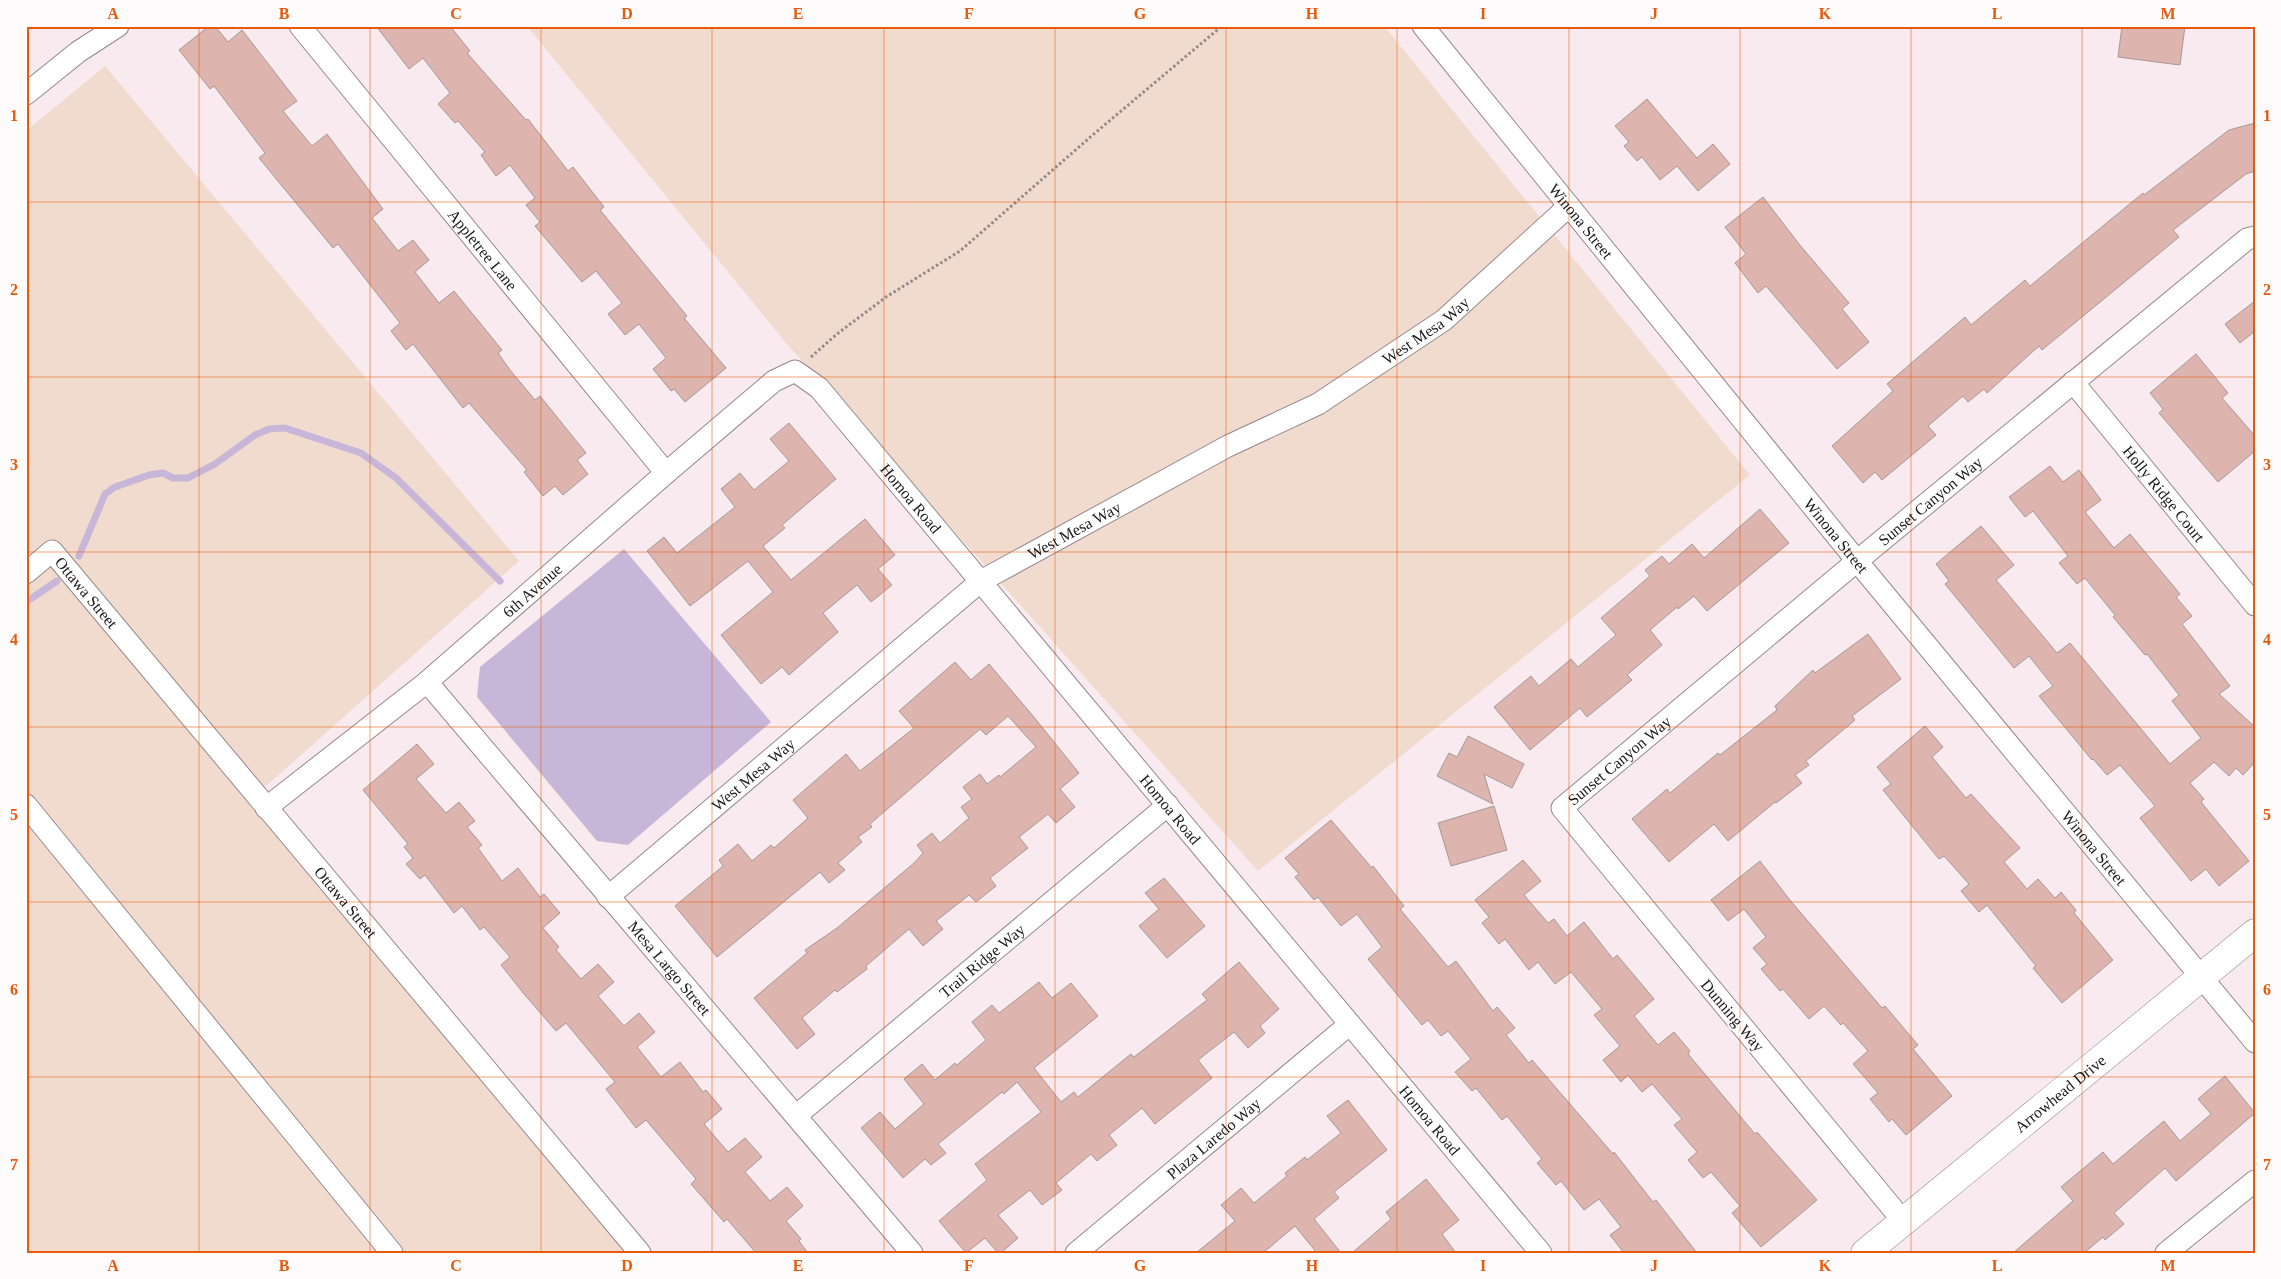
<svg xmlns="http://www.w3.org/2000/svg" width="2281" height="1279" viewBox="0 0 2281 1279" font-family="Georgia,serif">
	<style>
		.green { fill: #f1dbce }
		.water { fill: #c7b6d8 }
		.lines { fill: none; stroke-linecap: round; stroke-linejoin: round }
		.stream { stroke: #c7b6d8; stroke-width: 7 }
		.building { fill: #deb4ae; stroke: #a69997 }
		.street-casing { stroke: #95898c; stroke-width: 23 }
		.secondary-casing { stroke: #95898c; stroke-width: 29 }
		.path { stroke: #938a8c; stroke-width: 3; stroke-dasharray: 2.5 2.5; stroke-linecap: butt }
		.street { stroke: #fff; stroke-width: 21 }
		.secondary { stroke: #fff; stroke-width: 28 }
		.grid { fill: none; stroke: #e8590c; stroke-width: 1; stroke-opacity: 0.55 }
		.labels { text-anchor: middle; stroke-width: 4; stroke-linejoin: round; paint-order: stroke }
		.street-label { font-size: 16px; fill: #1d191a; stroke: #fefbfc }
		.neatline { fill: none; stroke: #e8590c; stroke-width: 2 }
		.grid-label { font-size: 16px; text-anchor: middle; font-weight: bold; fill: #e8590c }
	</style>
	<rect width="100%" height="100%" fill="#f8eaee"/>
	<!-- green -->
	<g class="green">
		<polygon points="527,26 1384,26 1750,475 1258,871 786,343"/>
		<polygon points="105,66 519,561 264,788 643,1253 26,1253 26,131"/>
	</g>
	<!-- water -->
	<polygon class="water" points="624,549 771,722 628,845 597,841 477,697 480,667"/>
	<g class="lines">
		<!-- stream -->
		<g class="stream">
			<polyline points="79,556 105,494 115,487 149,475 163,473 173,478 188,478 215,464 255,435 269,429 285,428 361,453 396,478 500,581"/>
			<polyline points="26,602 57,581"/>
		</g>
	</g>
	<!-- building -->
	<g class="building">
		<polygon points="209,26 215,26 228,42 242,30 297,101 283,111 312,146 327,134 383,209 372,218 398,251 413,240 429,260 415,272 439,303 454,291 502,350 498,353 510,370 535,400 540,396 586,453 577,460 588,474 563,495 555,486 543,496 524,472 527,470 469,403 463,408 413,344 406,350 391,331 400,323 338,244 333,248 259,158 265,153 214,86 210,89 179,50"/>
		<polygon points="376,26 450,26 470,51 467,53 526,120 528,119 568,171 573,167 604,207 600,210 687,316 684,318 726,368 685,402 674,389 671,391 653,369 666,358 639,324 625,335 608,314 622,303 596,271 582,282 535,226 540,222 526,205 535,198 510,165 496,176 481,155 485,152 458,121 455,123 438,104 450,93 423,58 409,69"/>
		<polygon points="2122,26 2185,26 2180,65 2118,57"/>
		<polygon points="1647,99 1697,158 1713,144 1730,164 1698,191 1677,166 1660,180 1642,157 1637,161 1624,146 1629,142 1615,126"/>
		<polygon points="2255,123 2255,171 2246,174 2173,230 2179,237 2042,350 2039,346 1987,393 1984,389 1968,402 1963,396 1928,426 1936,435 1882,480 1875,472 1863,483 1832,446 1893,391 1887,384 1965,317 1971,325 2025,280 2030,286 2143,193 2144,195 2229,130"/>
		<polygon points="1763,197 1799,244 1849,303 1842,309 1869,342 1837,369 1766,286 1758,293 1735,263 1746,254 1725,227"/>
		<polygon points="2255,301 2255,331 2240,343 2225,324"/>
		<polygon points="2196,354 2228,393 2222,398 2255,436 2255,451 2218,482 2159,413 2163,409 2150,393"/>
		<polygon points="789,423 836,479 782,525 785,528 763,546 791,580 865,519 895,555 878,569 892,585 871,602 857,585 823,613 838,632 789,675 782,667 761,684 721,635 773,592 748,561 690,606 647,551 664,537 677,553 735,507 721,489 740,473 754,490 789,461 770,439"/>
		<polygon points="2050,466 2063,482 2079,470 2101,500 2085,512 2114,548 2130,534 2180,594 2176,597 2192,616 2182,624 2230,686 2219,694 2255,727 2255,762 2243,775 2236,768 2229,776 2214,762 2190,783 2204,799 2201,802 2249,861 2219,886 2206,869 2191,881 2140,818 2155,806 2120,765 2107,775 2093,759 2092,760 2039,696 2053,686 2029,656 2014,668 1945,584 1949,581 1936,564 1981,526 2014,565 1996,580 2057,653 2070,643 2170,764 2201,738 2172,701 2179,695 2147,654 2145,655 2113,617 2115,615 2085,578 2077,584 2059,563 2068,556 2033,511 2025,517 2009,497"/>
		<polygon points="1760,509 1789,543 1707,611 1694,596 1678,609 1677,607 1650,630 1662,645 1627,675 1632,680 1587,717 1580,708 1530,750 1494,707 1531,676 1539,686 1571,659 1578,667 1616,635 1601,618 1650,576 1645,570 1662,556 1669,564 1692,544 1704,558"/>
		<polygon points="1868,634 1901,679 1852,716 1855,720 1806,761 1809,765 1795,775 1802,783 1776,803 1775,802 1728,841 1714,824 1669,862 1632,819 1667,789 1670,793 1718,753 1720,755 1777,710 1775,706 1813,670 1815,673"/>
		<polygon points="955,662 971,680 989,664 1033,716 1079,773 1060,789 1075,807 1056,823 1048,814 1019,837 1028,848 990,878 996,886 976,902 969,895 936,921 943,929 923,946 909,929 866,966 867,969 837,992 835,990 802,1018 815,1034 797,1049 754,998 807,953 805,950 837,928 914,863 923,853 917,845 932,833 940,843 969,818 961,807 972,799 963,787 980,774 987,784 999,775 1000,777 1036,747 1008,716 986,735 980,729 870,824 872,827 858,837 862,842 838,863 845,870 829,883 820,872 717,957 675,906 723,866 719,860 738,844 752,861 771,845 774,848 808,818 793,800 846,754 860,771 914,728 899,711"/>
		<polygon points="1925,726 1943,747 1932,757 1966,798 1971,794 2020,848 2004,862 2027,889 2038,879 2055,898 2061,892 2076,910 2074,913 2113,960 2062,1003 2033,968 2036,966 1987,905 1979,912 1961,891 1969,884 1944,856 1939,859 1883,790 1891,784 1877,767"/>
		<polygon points="1468,736 1524,764 1512,788 1484,774 1493,804 1437,776 1449,753 1457,757"/>
		<polygon points="417,744 434,764 416,779 446,813 459,802 475,821 467,827 482,845 478,848 502,881 518,868 540,897 544,894 560,913 543,928 559,947 556,950 581,979 598,964 614,982 598,996 624,1026 639,1013 655,1032 637,1047 661,1077 680,1062 703,1092 706,1090 722,1109 704,1124 728,1152 745,1138 762,1157 745,1172 770,1201 787,1187 803,1206 786,1221 801,1239 799,1241 808,1253 756,1253 727,1219 724,1222 691,1184 696,1179 646,1120 636,1128 606,1089 615,1082 566,1023 556,1031 524,994 501,965 510,957 484,927 480,930 462,906 454,913 425,875 420,879 406,864 413,858 404,847 408,844 363,790"/>
		<polygon points="1494,806 1507,850 1451,866 1438,823"/>
		<polygon points="1331,820 1372,868 1373,866 1404,906 1400,909 1448,967 1456,961 1493,1011 1497,1007 1515,1028 1506,1035 1529,1063 1532,1060 1613,1154 1614,1152 1653,1202 1656,1200 1697,1253 1624,1253 1610,1235 1621,1227 1599,1199 1584,1210 1561,1181 1556,1185 1537,1163 1542,1159 1507,1116 1502,1120 1476,1088 1472,1091 1455,1072 1471,1059 1448,1031 1441,1036 1428,1020 1422,1025 1368,959 1382,947 1357,914 1341,926 1318,897 1314,900 1295,877 1299,874 1285,858"/>
		<polygon points="1523,860 1541,881 1524,895 1548,923 1554,919 1567,936 1584,922 1613,959 1617,955 1654,999 1634,1016 1658,1045 1674,1032 1690,1051 1688,1054 1755,1134 1757,1132 1817,1200 1761,1247 1732,1213 1740,1206 1711,1172 1703,1178 1688,1160 1697,1152 1674,1125 1682,1119 1652,1084 1642,1092 1628,1075 1621,1082 1603,1060 1620,1046 1594,1015 1602,1009 1571,972 1555,984 1538,962 1529,970 1505,939 1499,944 1482,923 1489,917 1475,900"/>
		<polygon points="1760,861 1789,899 1882,1008 1885,1006 1918,1045 1913,1049 1952,1096 1906,1135 1892,1119 1889,1122 1870,1099 1878,1093 1853,1064 1868,1051 1843,1023 1841,1025 1824,1006 1809,1019 1783,989 1780,991 1761,969 1767,964 1753,948 1766,937 1744,909 1728,921 1711,900"/>
		<polygon points="1164,878 1205,926 1167,958 1139,926 1159,909 1145,893"/>
		<polygon points="1239,962 1279,1009 1260,1026 1265,1033 1248,1048 1234,1032 1198,1060 1212,1078 1155,1124 1142,1108 1109,1135 1117,1145 1097,1161 1091,1154 1056,1183 1062,1190 1042,1205 1030,1190 998,1215 1018,1238 1001,1253 998,1253 985,1238 966,1253 939,1221 987,1180 975,1164 1041,1112 1017,1082 1004,1094 1002,1092 938,1144 946,1153 931,1165 925,1159 903,1178 861,1128 880,1112 895,1129 924,1104 904,1079 922,1064 935,1080 955,1063 957,1065 986,1040 972,1022 992,1005 999,1013 1039,982 1052,998 1071,983 1098,1016 1034,1068 1061,1102 1074,1092 1078,1097 1131,1054 1134,1057 1207,1000 1202,994"/>
		<polygon points="2225,1076 2255,1113 2176,1181 2165,1168 2114,1213 2124,1224 2105,1240 2103,1237 2084,1253 2013,1253 2073,1201 2061,1187 2103,1152 2113,1164 2164,1121 2180,1141 2211,1114 2198,1099"/>
		<polygon points="1348,1100 1387,1150 1334,1192 1339,1198 1314,1219 1341,1253 1317,1253 1295,1226 1263,1253 1196,1253 1235,1221 1221,1205 1241,1188 1254,1203 1287,1176 1285,1173 1305,1157 1307,1160 1341,1133 1327,1116"/>
		<polygon points="1426,1179 1459,1220 1442,1234 1456,1253 1352,1253 1391,1219 1386,1212"/>
	</g>
	<g class="lines">
		<!-- street casing -->
		<g class="street-casing">
			<g id="street">
				<path id="s1" d="M300,26L666,473"/>
				<path id="s2" d="M1423,26L1857,561L2255,1042"/>
				<polyline points="26,94 78,52 118,26"/>
				<path id="s3" d="M2073,382L2255,605"/>
				<path id="s4" d="M26,573L52,551L640,1253"/>
				<path id="s5" d="M427,682L912,1253"/>
				<polyline points="26,805 392,1253"/>
				<path id="s6" d="M266,808L427,682L666,473L774,381L795,371L819,388L1541,1253"/>
				<path id="s7" d="M608,897L981,581L1228,446L1318,404L1444,320L1569,206"/>
				<path id="s8" d="M797,1115L1168,805"/>
				<path id="s9" d="M1903,1221L1562,808L1857,561L2247,239L2255,237"/>
				<path id="s10" d="M1076,1253L1350,1024"/>
				<polyline points="2166,1253 2255,1181"/>
			</g>
		</g>
		<!-- secondary casing -->
		<g class="secondary-casing">
			<g id="secondary">
				<path id="s11" d="M1865,1253L2255,933"/>
			</g>
		</g>
		<!-- path -->
		<polyline class="path" points="811,357 837,334 886,297 960,251 1095,133 1222,26"/>
		<!-- street -->
		<use href="#street" class="street"/>
		<!-- secondary -->
		<use href="#secondary" class="secondary"/>
	</g>
	<!-- grid -->
	<path class="grid" d="M199,26V1253M370,26V1253M541,26V1253M712,26V1253M884,26V1253M1055,26V1253M1226,26V1253M1397,26V1253M1569,26V1253M1740,26V1253M1911,26V1253M2082,26V1253M26,202H2255M26,377H2255M26,552H2255M26,727H2255M26,902H2255M26,1077H2255"/>
	<g class="labels">
		<!-- street labels -->
		<g class="street-label">
			<text dy="6" stroke="none"><textPath href="#s2" startOffset="251">Winona Street</textPath></text>
			<text dy="6" stroke="none"><textPath href="#s1" startOffset="289">Appletree Lane</textPath></text>
			<text dy="6" stroke="none"><textPath href="#s7" startOffset="1000">West Mesa Way</textPath></text>
			<text dy="6" stroke="none"><textPath href="#s3" startOffset="144">Holly Ridge Court</textPath></text>
			<text dy="6" stroke="none"><textPath href="#s6" startOffset="860">Homoa Road</textPath></text>
			<text dy="6" stroke="none"><textPath href="#s9" startOffset="1015">Sunset Canyon Way</textPath></text>
			<text dy="6" stroke="none"><textPath href="#s7" startOffset="595">West Mesa Way</textPath></text>
			<text dy="6" stroke="none"><textPath href="#s2" startOffset="656">Winona Street</textPath></text>
			<text dy="6" stroke="none"><textPath href="#s6" startOffset="344">6th Avenue</textPath></text>
			<text dy="6" stroke="none"><textPath href="#s4" startOffset="88">Ottawa Street</textPath></text>
			<text dy="6" stroke="none"><textPath href="#s9" startOffset="610">Sunset Canyon Way</textPath></text>
			<text dy="6" stroke="none"><textPath href="#s7" startOffset="190">West Mesa Way</textPath></text>
			<text dy="6" stroke="none"><textPath href="#s6" startOffset="1265">Homoa Road</textPath></text>
			<text dy="6" stroke="none"><textPath href="#s2" startOffset="1061">Winona Street</textPath></text>
			<text dy="6" stroke="none"><textPath href="#s4" startOffset="492">Ottawa Street</textPath></text>
			<text dy="6" stroke="none"><textPath href="#s8" startOffset="241">Trail Ridge Way</textPath></text>
			<text dy="6" stroke="none"><textPath href="#s5" startOffset="375">Mesa Largo Street</textPath></text>
			<text transform="translate(1733 1015) rotate(50)" y="6">Dunning Way</text>
			<text dy="6" stroke="none"><textPath href="#s11" startOffset="252">Arrowhead Drive</textPath></text>
			<text dy="6" stroke="none"><textPath href="#s6" startOffset="1670">Homoa Road</textPath></text>
			<text dy="6" stroke="none"><textPath href="#s10" startOffset="179">Plaza Laredo Way</textPath></text>
		</g>
	</g>
	<!-- border -->
	<rect width="2281" height="1279" fill="none" stroke="#fefbfc" stroke-width="55"/>
	<rect x="28" y="28" width="2226" height="1224" class="neatline"/>
	<g class="grid-label">
		<text x="113" y="19">A</text>
		<text x="284" y="19">B</text>
		<text x="456" y="19">C</text>
		<text x="627" y="19">D</text>
		<text x="798" y="19">E</text>
		<text x="969" y="19">F</text>
		<text x="1140" y="19">G</text>
		<text x="1312" y="19">H</text>
		<text x="1483" y="19">I</text>
		<text x="1654" y="19">J</text>
		<text x="1825" y="19">K</text>
		<text x="1997" y="19">L</text>
		<text x="2168" y="19">M</text>
		<text x="14" y="121">1</text>
		<text x="2267" y="121">1</text>
		<text x="14" y="295">2</text>
		<text x="2267" y="295">2</text>
		<text x="14" y="470">3</text>
		<text x="2267" y="470">3</text>
		<text x="14" y="645">4</text>
		<text x="2267" y="645">4</text>
		<text x="14" y="820">5</text>
		<text x="2267" y="820">5</text>
		<text x="14" y="995">6</text>
		<text x="2267" y="995">6</text>
		<text x="14" y="1170">7</text>
		<text x="2267" y="1170">7</text>
		<text x="113" y="1271">A</text>
		<text x="284" y="1271">B</text>
		<text x="456" y="1271">C</text>
		<text x="627" y="1271">D</text>
		<text x="798" y="1271">E</text>
		<text x="969" y="1271">F</text>
		<text x="1140" y="1271">G</text>
		<text x="1312" y="1271">H</text>
		<text x="1483" y="1271">I</text>
		<text x="1654" y="1271">J</text>
		<text x="1825" y="1271">K</text>
		<text x="1997" y="1271">L</text>
		<text x="2168" y="1271">M</text>
	</g>
</svg>
